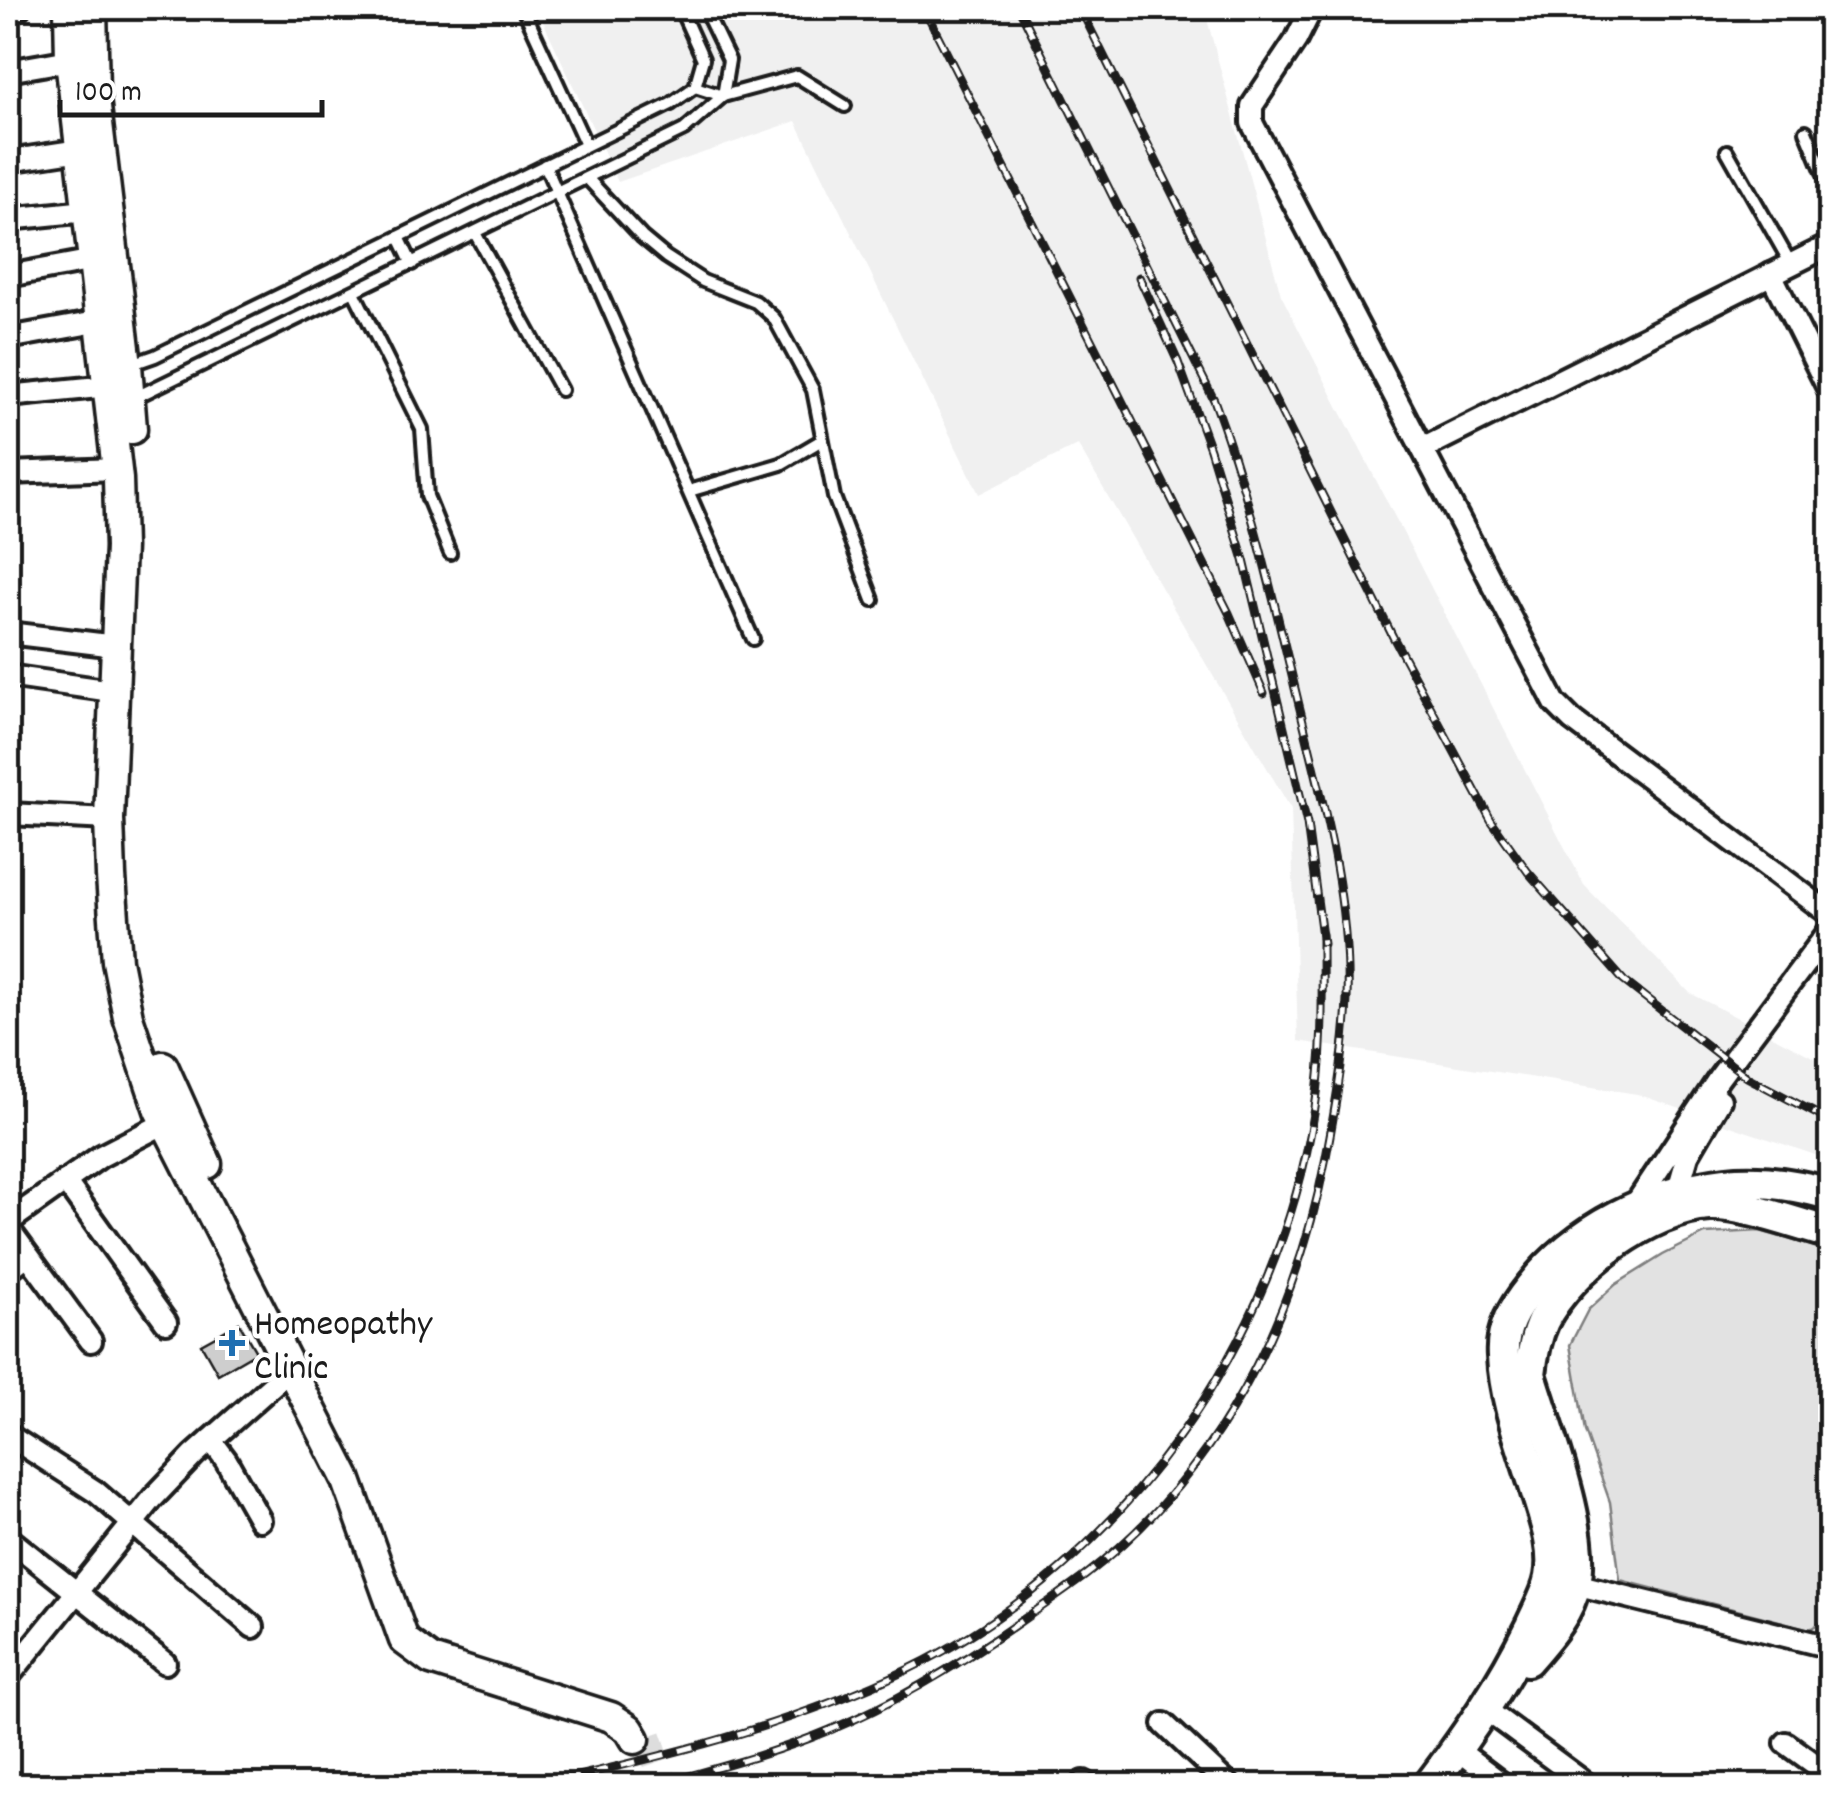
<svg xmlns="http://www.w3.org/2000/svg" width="1838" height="1793" viewBox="0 0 1838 1793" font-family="Dekko,sans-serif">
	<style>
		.built { fill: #f0f0f0 }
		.green { fill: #e2e2e2; stroke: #7f7f7f; stroke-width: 2.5 }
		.building { fill: #cecece; stroke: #1c1c1c; stroke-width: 2.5 }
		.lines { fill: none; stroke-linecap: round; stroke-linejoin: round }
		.secondary-tunnel { stroke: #ddd; stroke-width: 28; stroke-dasharray: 28 14; stroke-linecap: butt }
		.lane-casing { stroke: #1c1c1c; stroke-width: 18 }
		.street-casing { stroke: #1c1c1c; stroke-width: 28 }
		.secondary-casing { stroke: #1c1c1c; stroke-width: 35 }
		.primary-casing { stroke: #1c1c1c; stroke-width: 38 }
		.lane { stroke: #fff; stroke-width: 10 }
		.street { stroke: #fff; stroke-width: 20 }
		.secondary { stroke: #fff; stroke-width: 28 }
		.primary { stroke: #fff; stroke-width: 30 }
		.rail-casing { stroke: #1c1c1c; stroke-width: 9 }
		.rail { stroke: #fff; stroke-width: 5; stroke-dasharray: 15; stroke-linecap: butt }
		.poi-dot { fill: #1f6fb2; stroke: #fff; stroke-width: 4 }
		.labels { text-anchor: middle; stroke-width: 9; stroke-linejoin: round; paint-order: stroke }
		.poi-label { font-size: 38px; fill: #1c1c1c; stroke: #fff; text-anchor: start }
	</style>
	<rect width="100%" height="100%" fill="#fff"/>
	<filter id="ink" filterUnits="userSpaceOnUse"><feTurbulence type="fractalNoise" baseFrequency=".01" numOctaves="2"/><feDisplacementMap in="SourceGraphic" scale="20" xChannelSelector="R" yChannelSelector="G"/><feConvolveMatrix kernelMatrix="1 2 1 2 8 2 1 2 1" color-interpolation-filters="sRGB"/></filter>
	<g filter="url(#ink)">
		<!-- built -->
		<polygon class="built" points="537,8 1204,8 1281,295 1584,885 1690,993 1830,1066 1830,1160 1637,1094 1298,1041 1291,809 1078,445 979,494 796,121 618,182"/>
		<!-- green -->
		<polygon class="green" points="1760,1231 1830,1251 1830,1617 1810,1629 1620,1580 1610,1502 1585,1431 1570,1345 1588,1310 1615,1285 1663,1255 1705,1234"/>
		<!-- building -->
		<polygon class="building" points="239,1323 256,1352 218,1374 201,1344"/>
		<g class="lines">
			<!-- secondary-tunnel -->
			<polyline class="secondary-tunnel" points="648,1736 665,1786"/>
			<!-- lane casing -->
			<g class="lane-casing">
				<g id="lane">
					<polyline points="523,8 586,145"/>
					<polyline points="704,8 729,60 723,96"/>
					<polyline points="695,87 723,96"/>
					<polyline points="1806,131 1830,189"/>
					<polyline points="1727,151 1791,264"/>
					<polyline points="545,165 753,639"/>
					<polyline points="587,178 642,237 666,257 703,281 756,302 774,318 813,390 834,497 873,600"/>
					<polyline points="475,233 561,390"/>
					<polyline points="399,237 412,264"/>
					<polyline points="354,292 422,429 427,496 450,553"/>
					<polyline points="132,364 155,356 671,104 695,87 703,59 680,8"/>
					<polyline points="132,399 684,130 723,96 797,76 845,106"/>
					<polyline points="689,491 781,464 822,440"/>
				</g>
			</g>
			<!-- street casing -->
			<g class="street-casing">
				<g id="street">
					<polyline points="1312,8 1296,40 1252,106 1252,123 1555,703 1572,720 1830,914"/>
					<polyline points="8,10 19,8"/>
					<polyline points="8,71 70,60"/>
					<polyline points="8,161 80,150"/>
					<polyline points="8,219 87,211"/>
					<polyline points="1771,274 1830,392"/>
					<polyline points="8,276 94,260"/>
					<polyline points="8,338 102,321"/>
					<polyline points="8,396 109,386"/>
					<polyline points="1424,448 1830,245"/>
					<polyline points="8,473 117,469"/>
					<polyline points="8,633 116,646"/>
					<polyline points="8,676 112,691"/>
					<polyline points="8,814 109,819"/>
					<polyline points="65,1181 166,1322"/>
					<polyline points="1677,1193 1688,1155 1720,1100"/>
					<polyline points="1633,1208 1719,1078 1830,930"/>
					<polyline points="8,1222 101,1156 165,1123"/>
					<polyline points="8,1228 91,1341"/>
					<polyline points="8,1270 27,1255"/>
					<polyline points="8,1435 96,1492 253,1627"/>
					<polyline points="211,1440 226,1460 260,1520"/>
					<polyline points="8,1538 165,1663"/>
					<polyline points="1575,1584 1830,1647"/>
					<polyline points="8,1677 153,1498 194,1455 293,1367"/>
					<polyline points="1485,1709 1589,1786"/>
					<polyline points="1164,1724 1230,1786"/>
					<polyline points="1786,1743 1830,1775"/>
					<polyline points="1456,1749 1505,1786"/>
					<polyline points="1084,1782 1090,1786"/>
				</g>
			</g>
			<!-- secondary casing -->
			<g class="secondary-casing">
				<g id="secondary">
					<polyline points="69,8 70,60 118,479 120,547 109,819 111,876 117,961 128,1017 159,1110 346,1478 404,1640 431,1660 611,1717 629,1729 635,1739"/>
					<polyline points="92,8 94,90 127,365 132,429"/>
					<polyline points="163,1066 207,1164"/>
				</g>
			</g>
			<!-- primary casing -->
			<g class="primary-casing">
				<g id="primary">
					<path d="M1527,1660C1547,1637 1569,1613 1575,1583C1587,1528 1546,1429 1530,1374C1532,1355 1535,1338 1543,1321C1569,1269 1650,1208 1710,1205C1745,1204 1796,1224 1830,1233"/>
					<path d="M1429,1786C1469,1733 1502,1685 1531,1626C1538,1610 1548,1594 1551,1577C1556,1550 1546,1522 1538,1496C1525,1451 1505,1403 1503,1356C1501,1329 1514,1308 1530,1288C1577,1228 1651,1192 1726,1183C1761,1179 1797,1185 1830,1194"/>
				</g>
			</g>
			<!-- lane -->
			<use href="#lane" class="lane"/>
			<!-- street -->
			<use href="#street" class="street"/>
			<!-- secondary -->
			<use href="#secondary" class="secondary"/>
			<!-- primary -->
			<use href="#primary" class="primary"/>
			<!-- rail casing -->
			<g class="rail-casing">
				<g id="rail">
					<polyline points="924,8 1229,613 1264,693"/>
					<polyline points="1080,8 1393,637 1491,820 1528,872 1624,981 1747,1077 1830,1121"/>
					<polyline points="1139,277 1178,362 1210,449 1244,560 1307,824 1323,944"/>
					<path d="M534,1786C662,1757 790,1726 909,1669C1124,1565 1278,1342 1315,1108C1324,1050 1322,992 1322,934"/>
					<path d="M654,1786C713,1769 773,1754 830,1730C898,1702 961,1663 1021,1621C1043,1606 1065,1591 1086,1575C1219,1473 1295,1318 1326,1157C1336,1105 1345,1052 1347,999C1350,898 1323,803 1299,705C1274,602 1251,499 1214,400L1019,8"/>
				</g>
			</g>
			<!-- rail -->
			<use href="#rail" class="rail"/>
		</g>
	</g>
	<!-- markers -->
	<path class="poi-dot" d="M227 1328h10v10h10v10h-10v10h-10v-10h-10v-10h10z"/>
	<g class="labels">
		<!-- poi labels -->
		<g class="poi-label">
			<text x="254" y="1334">Homeopathy<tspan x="254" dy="44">Clinic</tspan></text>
		</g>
	</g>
	<!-- margin -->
	<rect width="1838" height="1793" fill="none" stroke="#fff" stroke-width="40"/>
	<rect x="20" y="20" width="1798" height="1753" fill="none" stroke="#1c1c1c" stroke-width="4" filter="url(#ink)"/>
	<!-- scale -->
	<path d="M60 100v15h262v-15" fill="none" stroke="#1c1c1c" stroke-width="5"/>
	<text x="75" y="100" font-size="30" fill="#1c1c1c" stroke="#ffffff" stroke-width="8" paint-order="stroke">100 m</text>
</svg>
